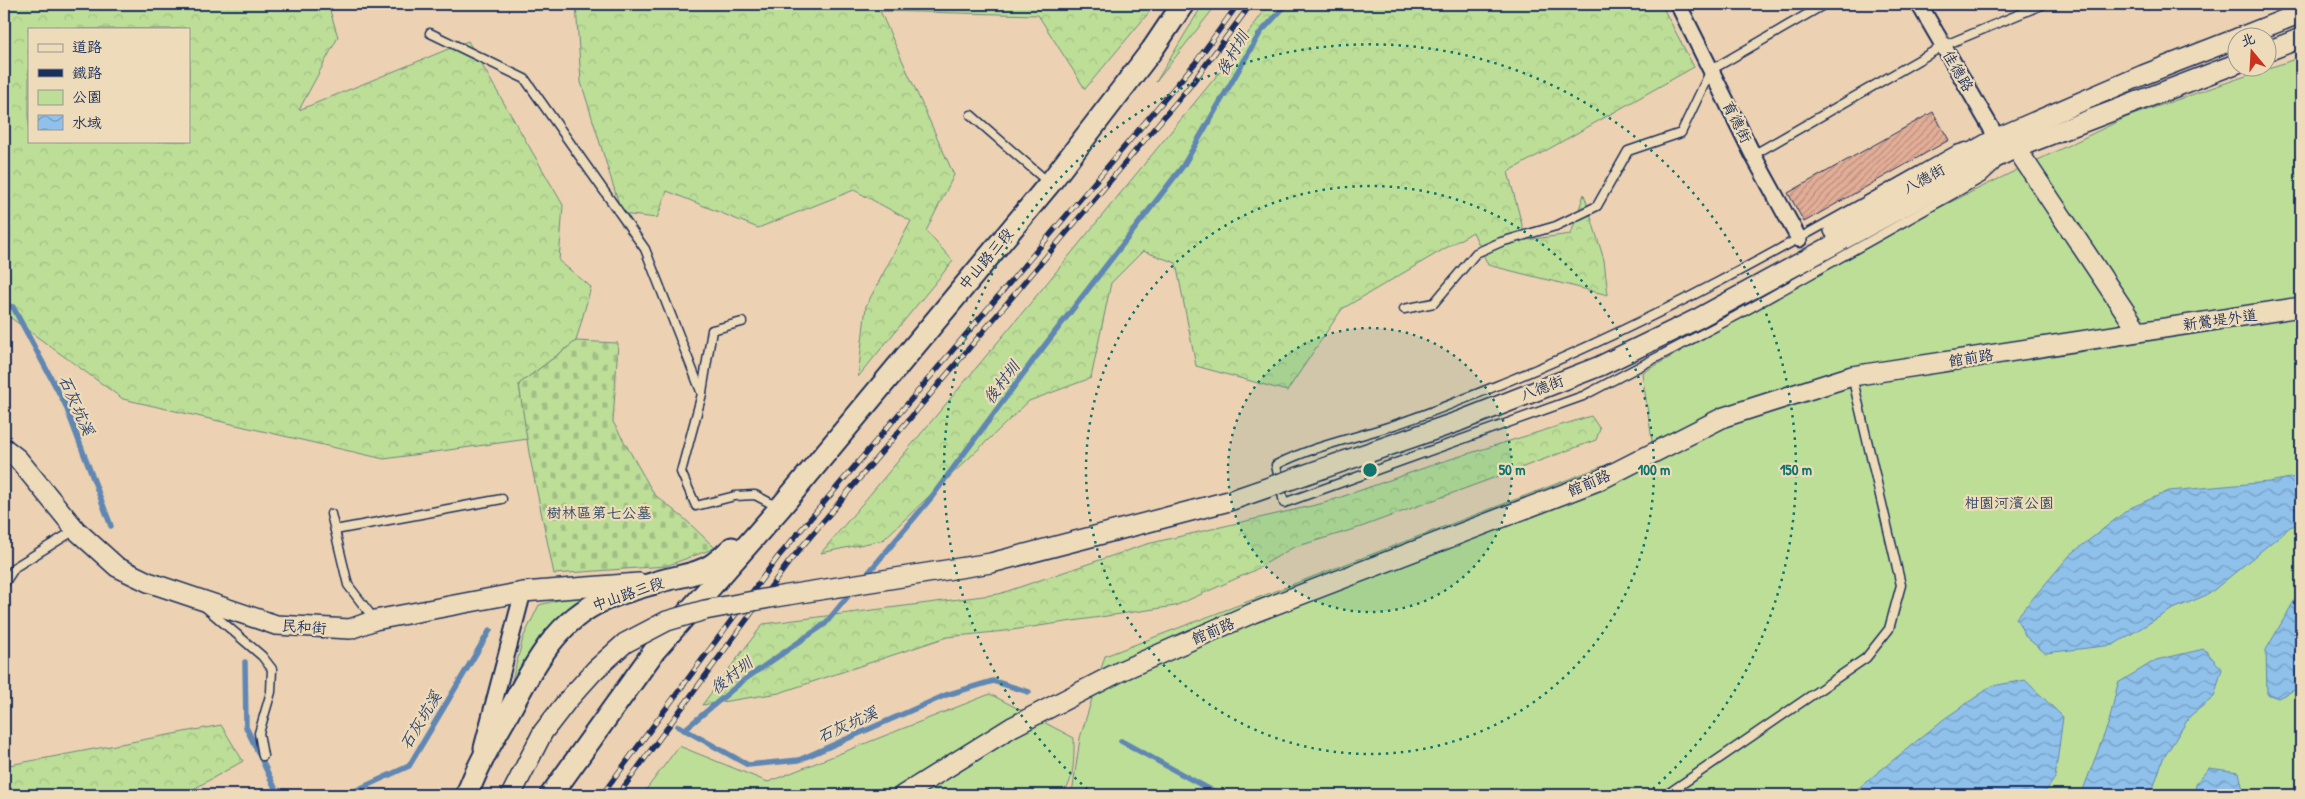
<svg xmlns="http://www.w3.org/2000/svg" width="2305" height="799" viewBox="0 0 2305 799" font-family="'Patrick Hand','LXGW WenKai TC',sans-serif">
	<style>
		.forest { fill: url(#forest-crowns); stroke: #6c867a; fill-rule: evenodd }
		.cemetery { fill: url(#cemetery-stones); stroke: #6c867a }
		.park { fill: #bcde97; stroke: #6c867a }
		.water { fill: url(#water-waves); stroke: #6187b3 }
		.lines { fill: none; stroke-linecap: round; stroke-linejoin: round }
		.stream { stroke: #6187b3; stroke-width: 5.5 }
		.building { fill: url(#building-hatch); stroke: #1b2f5e }
		.service-casing { stroke: #1b2f5e; stroke-width: 11 }
		.minor-casing { stroke: #1b2f5e; stroke-width: 19 }
		.tertiary-casing { stroke: #1b2f5e; stroke-width: 22 }
		.secondary-casing { stroke: #1b2f5e; stroke-width: 25 }
		.service { stroke: #eedbb9; stroke-width: 8 }
		.minor { stroke: #eedbb9; stroke-width: 15 }
		.tertiary { stroke: #eedbb9; stroke-width: 19 }
		.secondary { stroke: #eedbb9; stroke-width: 21 }
		.rail-casing { stroke: #1b2f5e; stroke-width: 5.5 }
		.rail { stroke: #eedbb9; stroke-width: 4; stroke-dasharray: 11; stroke-linecap: butt }
		.tertiary-bridge-casing { stroke: #1b2f5e; stroke-width: 22; stroke-linecap: butt }
		.tertiary-bridge { stroke: #eedbb9; stroke-width: 19 }
		.ring { fill: none; stroke: #0f766e; stroke-width: 2.5; stroke-dasharray: 2.5 5 }
		.labels { text-anchor: middle; stroke-width: 4.5; stroke-linejoin: round; paint-order: stroke }
		.street-label { font-size: 15px; fill: #1b2f5e; stroke: #eedbb9 }
		.park-label { font-size: 15px; fill: #334967; stroke: #eedbb9 }
		.water-label { font-size: 16px; font-style: italic; fill: #2c4573; stroke: #eedbb9 }
		.centre { fill: #0f766e; stroke: #eedbb9; stroke-width: 2.5 }
		.ring-label { font-size: 15px; text-anchor: middle; font-weight: bold; fill: #0f766e; stroke: #eedbb9; stroke-width: 4.5; stroke-linejoin: round; paint-order: stroke }
	</style>
	<defs>
		<pattern id="forest-crowns" width="20" height="18" patternUnits="userSpaceOnUse" patternTransform="scale(1.25)"><rect width="20" height="18" fill="#bcde97"/><path d="M2 6a3 3 0 1 1 6 0M12 15a3 3 0 1 1 6 0" fill="none" stroke="#a1bf85"/></pattern>
		<pattern id="cemetery-stones" width="16" height="16" patternUnits="userSpaceOnUse" patternTransform="scale(1.25)"><rect width="16" height="16" fill="#bcde97"/><path d="M2 7V4a2 2 0 0 1 4 0v3zM10 15v-3a2 2 0 0 1 4 0v3z" fill="#a1bf85"/></pattern>
		<pattern id="water-waves" width="16" height="10" patternUnits="userSpaceOnUse" patternTransform="scale(1.25)"><rect width="16" height="10" fill="#8fc1eb"/><path d="M0 5q4-4 8 0t8 0" fill="none" stroke="#749dc2"/></pattern>
		<pattern id="building-hatch" width="6" height="6" patternUnits="userSpaceOnUse" patternTransform="scale(1.25)"><rect width="6" height="6" fill="#e3ae97"/><path d="M-1 1l2-2M0 6l6-6M5 7l2-2" fill="none" stroke="#b78e7e"/></pattern>
	</defs>
	<rect width="100%" height="100%" fill="#ecd2b2"/>
	<filter id="ink" filterUnits="userSpaceOnUse"><feTurbulence type="fractalNoise" baseFrequency=".02" numOctaves="2"/><feDisplacementMap in="SourceGraphic" scale="10" xChannelSelector="R" yChannelSelector="G"/><feConvolveMatrix kernelMatrix="1 2 1 2 8 2 1 2 1" color-interpolation-filters="sRGB"/></filter>
	<g filter="url(#ink)">
		<!-- forest -->
		<g class="forest">
			<path d="M4,4H328L338,37L299,110L468,41L563,205L559,261L591,287L576,341L519,384L528,439L384,459L123,399L4,313ZM29,29H189V141H29Z"/>
			<polygon points="576,4 1097,4 1099,6 1110,4 1156,4 1085,89 1038,15 880,11 954,175 926,231 953,261 858,377 866,306 911,221 854,190 758,228 667,191 657,218 622,214 581,82"/>
			<polygon points="1203,4 1217,4 1156,82"/>
			<polygon points="1269,4 1661,4 1694,67 1508,172 1526,240 1571,234 1584,194 1604,260 1608,295 1488,265 1473,232 1342,309 1287,391 1196,366 1176,263 1143,251 1111,283 1091,378 1029,401 883,540 821,553 1033,300 1223,68"/>
			<polygon points="1591,416 1600,429 1596,440 1361,527 1292,548 1253,571 1175,606 1005,631 947,637 779,693 702,705 763,624 999,594 1147,544 1324,503 1441,462"/>
			<polygon points="221,725 243,761 183,795 4,795 4,766"/>
		</g>
		<!-- cemetery -->
		<polygon class="cemetery" points="576,341 618,343 613,422 654,494 687,521 715,548 666,566 554,574 529,453 519,384"/>
		<!-- park -->
		<g class="park">
			<polygon points="2301,57 2301,795 1066,795 1073,787 1080,738 1105,656 1653,447 1642,373 1930,212 2127,117"/>
			<polygon points="586,593 588,596 539,637 508,696 523,638 539,605"/>
			<path d="M990,694L1074,738C1074,756 1075,781 1062,795H642L679,746L768,782Z"/>
		</g>
		<!-- water -->
		<g class="water">
			<polygon points="2301,476 2301,523 2290,527 2209,594 2171,610 2113,645 2045,653 2026,637 2016,618 2070,555 2130,508 2169,491 2269,482"/>
			<polygon points="2301,589 2301,687 2278,698 2267,694 2266,650"/>
			<polygon points="2204,649 2222,669 2214,697 2190,716 2163,759 2151,795 2081,795 2109,722 2118,683 2156,660"/>
			<polygon points="2025,680 2063,717 2055,778 2043,795 1850,795 1944,719 1992,686"/>
			<polygon points="2209,768 2239,772 2244,795 2193,795 2197,782"/>
		</g>
		<g class="lines">
			<!-- stream -->
			<g class="stream">
				<polyline points="4,305 13,307 65,404 111,526"/>
				<polyline points="864,578 931,498 1035,358 1183,166 1260,33 1287,4"/>
				<polyline points="245,662 246,727 276,790 301,795"/>
				<polyline points="678,726 748,765 799,760 946,695 993,681 1029,692"/>
				<polyline points="684,730 744,680 825,624 853,590"/>
				<polyline points="1121,741 1220,795"/>
				<polyline points="346,795 409,766 490,630"/>
			</g>
		</g>
		<!-- building -->
		<polygon class="building" points="1933,112 1949,140 1804,222 1788,193"/>
		<g class="lines">
			<!-- service casing -->
			<g class="service-casing">
				<g id="service">
					<polyline points="430,33 525,79 645,249 702,394 681,472 696,506 735,496 755,495 778,507"/>
					<polyline points="971,115 1049,183"/>
					<path d="M1966,147L1956,150C1811,232 1667,316 1513,379C1474,395 1434,412 1394,425C1355,438 1313,446 1276,465L1284,503L1583,396L1736,316L1982,178L1995,166"/>
					<polyline points="1753,155 1943,46 2044,4"/>
					<polyline points="1404,309 1434,303 1476,253 1501,242 1556,226 1597,206 1628,151 1681,133 1711,70 1825,4"/>
					<polyline points="702,392 712,330 742,322"/>
					<polyline points="331,514 348,585 374,619"/>
					<polyline points="335,530 502,499"/>
					<polyline points="4,584 15,567 75,530"/>
					<polyline points="205,607 262,656 272,669 271,692 259,733 263,756"/>
					<polyline points="1666,795 1866,658 1889,629 1901,585 1852,376"/>
				</g>
			</g>
			<!-- minor casing -->
			<g class="minor-casing">
				<g id="minor">
					<polyline points="1678,4 1753,155 1799,239"/>
					<polyline points="1919,4 1997,138"/>
					<polyline points="482,748 523,592"/>
				</g>
			</g>
			<!-- tertiary casing -->
			<g class="tertiary-casing">
				<g id="tertiary">
					<polyline points="2238,38 2301,13"/>
					<polyline points="2268,51 2301,38"/>
					<polyline points="2006,144 2016,148 2138,331"/>
					<polyline points="1834,230 1997,138 2143,75 2238,38"/>
					<polyline points="1457,422 1600,366 1697,319 1973,169 2016,148 2238,63"/>
					<polyline points="4,448 18,459 76,530 117,567 148,582 276,625 350,629 375,620 523,592 639,583"/>
					<polyline points="903,795 1012,727 1123,670 1253,613 1600,480 1724,417 1852,376 2301,307"/>
				</g>
			</g>
			<!-- secondary casing -->
			<g class="secondary-casing">
				<g id="secondary">
					<path d="M467,795C477,767 491,743 506,717C530,673 554,621 604,600C622,592 642,587 661,581C678,576 697,575 712,565C719,560 726,554 732,548"/>
					<polyline points="551,795 655,650 780,508 1050,183 1152,50 1183,4"/>
				</g>
			</g>
			<!-- service -->
			<use href="#service" class="service"/>
			<!-- minor -->
			<use href="#minor" class="minor"/>
			<!-- tertiary -->
			<use href="#tertiary" class="tertiary"/>
			<!-- secondary -->
			<use href="#secondary" class="secondary"/>
			<!-- rail casing -->
			<g class="rail-casing">
				<g id="rail">
					<polyline points="602,795 778,557 1196,62 1238,4"/>
					<polyline points="618,795 789,562 1190,86 1251,4"/>
				</g>
			</g>
			<!-- rail -->
			<use href="#rail" class="rail"/>
			<!-- tertiary-bridge casing -->
			<g class="tertiary-bridge-casing">
				<polyline id="tertiary-bridge" points="511,795 543,732 567,701 595,670 625,643 667,621 705,610 775,597 991,563 1229,501 1457,422"/>
			</g>
			<!-- tertiary-bridge -->
			<use href="#tertiary-bridge" class="tertiary-bridge"/>
		</g>
	</g>
	<!-- distance rings -->
	<circle cx="1370" cy="470" r="142" fill="#0f766e" fill-opacity=".12"/>
	<g class="ring">
		<circle cx="1370" cy="470" r="142"/>
		<circle cx="1370" cy="470" r="284"/>
		<path d="M1093 794A426 426 0 1 1 1647 794"/>
	</g>
	<g class="labels">
		<!-- street labels -->
		<g class="street-label">
			<text transform="translate(1958 71) rotate(60)" y="5">佳德路</text>
			<text transform="translate(1737 122) rotate(63)" y="5">育德街</text>
			<text transform="translate(1924 179) rotate(-29)" y="5">八德街</text>
			<text transform="translate(986 259) rotate(-50)" y="5">中山路三段</text>
			<text transform="translate(2220 320) rotate(-8)" y="5">新鶯堤外道</text>
			<text transform="translate(1971 358) rotate(-9)" y="5">館前路</text>
			<text transform="translate(1542 388) rotate(-21)" y="5">八德街</text>
			<text transform="translate(1589 483) rotate(-23)" y="5">館前路</text>
			<text transform="translate(628 594) rotate(-19)" y="5">中山路三段</text>
			<text transform="translate(304 627) rotate(4)" y="5">民和街</text>
			<text transform="translate(1213 631) rotate(-23)" y="5">館前路</text>
		</g>
		<!-- park labels -->
		<g class="park-label">
			<text x="2009" y="508">柑園河濱公園</text>
			<text x="599" y="518">樹林區第七公墓</text>
		</g>
		<!-- water labels -->
		<g class="water-label">
			<text transform="translate(1232 53) rotate(-60)" y="6">後村圳</text>
			<text transform="translate(1001 382) rotate(-53)" y="6">後村圳</text>
			<text transform="translate(77 405) rotate(66)" y="6">石灰坑溪</text>
			<text transform="translate(731 675) rotate(-38)" y="6">後村圳</text>
			<text transform="translate(420 720) rotate(-59)" y="6">石灰坑溪</text>
			<text transform="translate(847 724) rotate(-24)" y="6">石灰坑溪</text>
		</g>
	</g>
	<circle cx="1370" cy="470" r="8" class="centre"/>
	<g class="ring-label">
		<text x="1512" y="475">50 m</text>
		<text x="1654" y="475">100 m</text>
		<text x="1796" y="475">150 m</text>
	</g>
	<!-- margin -->
	<rect width="2305" height="799" fill="none" stroke="#eedbb9" stroke-width="20"/>
	<rect x="10" y="10" width="2285" height="779" fill="none" stroke="#1b2f5e" stroke-width="2" filter="url(#ink)"/>
	<!-- legend -->
	<rect x="28" y="28" width="162" height="115" fill="#eedbb9" stroke="#9a9695"/>
	<rect x="38" y="44" width="25" height="8" fill="#eedbb9" stroke="#9a9695"/>
	<text x="72" y="52" font-size="15" fill="#1b2f5e">道路</text>
	<rect x="38" y="69" width="25" height="8" fill="#1b2f5e" stroke="#9a9695"/>
	<text x="72" y="78" font-size="15" fill="#1b2f5e">鐵路</text>
	<rect x="38" y="90" width="25" height="15" fill="#bcde97" stroke="#9a9695"/>
	<text x="72" y="102" font-size="15" fill="#1b2f5e">公園</text>
	<rect x="38" y="115" width="25" height="15" fill="url(#water-waves)" stroke="#9a9695"/>
	<text x="72" y="128" font-size="15" fill="#1b2f5e">水域</text>
	<!-- north arrow -->
	<g transform="translate(2252 52) rotate(342)"><circle r="24" fill="#eedbb9" stroke="#9a9695"/>
	<path d="M0-4L9 19L0 12L-9 19Z" fill="#c8321e"/>
	<text y="-8" font-size="14" font-weight="bold" text-anchor="middle" fill="#1b2f5e">北</text>
	</g>
</svg>
